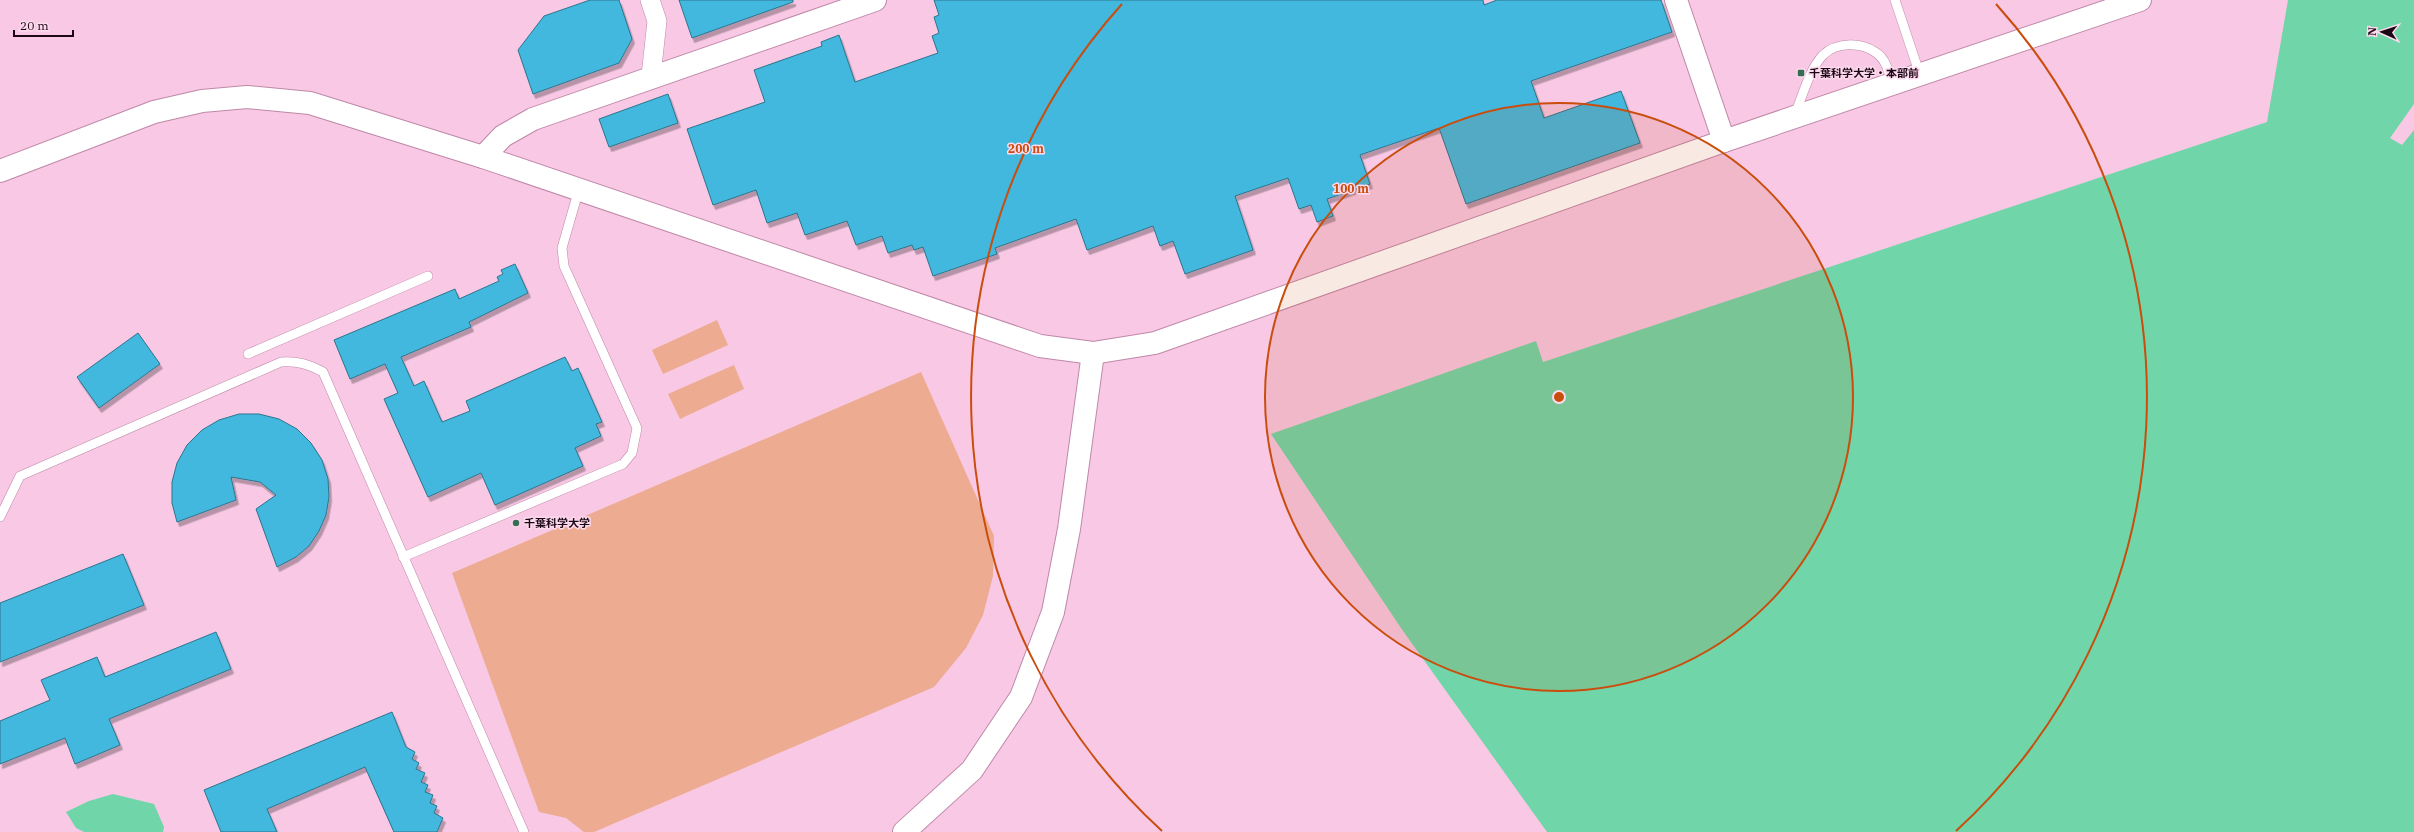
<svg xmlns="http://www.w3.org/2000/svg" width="2414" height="832" viewBox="0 0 2414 832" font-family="'IBM Plex Serif','Noto Sans JP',serif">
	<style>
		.green { fill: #edac91 }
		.water { fill: #70d6a9 }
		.building { fill: #42b8de; stroke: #2c758d; filter: url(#shadow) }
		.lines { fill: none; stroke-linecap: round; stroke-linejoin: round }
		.service-casing { stroke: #bf88a8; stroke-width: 10 }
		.minor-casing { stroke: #bf88a8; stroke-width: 20 }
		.tertiary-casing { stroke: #bf88a8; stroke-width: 24 }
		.service { stroke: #fff; stroke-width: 9 }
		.minor { stroke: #fff; stroke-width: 19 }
		.tertiary { stroke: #fff; stroke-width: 22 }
		.ring { fill: none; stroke: #c94d0d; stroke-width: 2 }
		.poi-dot { fill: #356d55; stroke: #fedaee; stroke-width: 1.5 }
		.labels { text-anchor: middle; stroke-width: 3; stroke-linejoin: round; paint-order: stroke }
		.poi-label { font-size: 11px; font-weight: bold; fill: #1c0815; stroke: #fedaee; text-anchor: start }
		.centre { fill: #c94d0d; stroke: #fedaee; stroke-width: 2 }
		.ring-label { font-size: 12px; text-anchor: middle; font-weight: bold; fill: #c94d0d; stroke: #fedaee; stroke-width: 3; stroke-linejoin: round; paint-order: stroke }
	</style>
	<defs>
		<filter id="shadow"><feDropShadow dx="2.5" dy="4.5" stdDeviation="0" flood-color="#0004"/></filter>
	</defs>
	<rect width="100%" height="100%" fill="#f8c8e4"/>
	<!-- green -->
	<g class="green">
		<polygon points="717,320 728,345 663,374 652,350"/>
		<polygon points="734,365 744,389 680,419 668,394"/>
		<polygon points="921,372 994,536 993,576 983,615 966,648 934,687 594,832 584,832 566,818 539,812 452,573"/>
	</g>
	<!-- water -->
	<g class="water">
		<polygon points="2288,0 2414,0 2414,104 2390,138 2402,145 2414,130 2414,832 1547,832 1403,631 1271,434 1536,341 1543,362 2267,122"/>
		<polygon points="113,794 154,804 164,827 163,832 84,832 76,828 66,812 89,801"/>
	</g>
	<!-- building -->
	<g class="building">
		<polygon points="590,0 619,0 632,39 619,63 533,94 518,50 544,16"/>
		<polygon points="679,0 793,0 793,2 692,38"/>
		<polygon points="934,0 1483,0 1484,5 1497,0 1661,0 1672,32 1531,81 1544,118 1621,91 1640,143 1466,204 1439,128 1360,155 1370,184 1327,199 1333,216 1317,222 1311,205 1299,209 1288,178 1235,196 1253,250 1185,274 1173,241 1160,246 1153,226 1087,250 1076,219 995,248 997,254 933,276 923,247 914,250 912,245 888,253 882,236 856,245 847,221 805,235 797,213 767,223 756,190 713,205 687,129 765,102 754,70 822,46 821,42 839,35 855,82 938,53 932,36 939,33 934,17 939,15"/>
		<polygon points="668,94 678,123 609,147 599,119"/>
		<polygon points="515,264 528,293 469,322 471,327 401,357 414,386 424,381 442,422 470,411 466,401 565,357 572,371 578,368 602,422 596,424 601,436 575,448 583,466 495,505 481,473 428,497 384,399 398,393 385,364 350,379 334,340 455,289 459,299 499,281 497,277 503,274 501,270"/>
		<polygon points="138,333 160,364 99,408 77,377"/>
		<polygon points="239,414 259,414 279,419 297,429 311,443 322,460 328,479 329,497 326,515 319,531 309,546 296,557 277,567 256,509 276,495 260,482 231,477 236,500 177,522 172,503 172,482 177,463 187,445 202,430 219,420"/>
		<polygon points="123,554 144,605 0,662 0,603"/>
		<polygon points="216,632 231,669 109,719 120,745 75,764 65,738 0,764 0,721 50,700 41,680 97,657 105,677"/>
		<polygon points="392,712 406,747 415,752 412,759 419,763 416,769 425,773 421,782 428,785 425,792 433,795 430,803 437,806 434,813 443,818 437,832 394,832 365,767 267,809 277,832 221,832 204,790"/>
	</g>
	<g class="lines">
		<!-- service casing -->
		<g class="service-casing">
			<g id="service">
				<polyline points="1895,0 1920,75"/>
				<path d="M1795,114C1803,95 1809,70 1823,55C1836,42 1860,42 1875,52C1886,58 1889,73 1892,84"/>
				<polyline points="248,354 428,276"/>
				<path d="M0,517L20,476L281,362C298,361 308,364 323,372L524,832"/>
				<polyline points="403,557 623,464 632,453 637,428 564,266 562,248 579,189"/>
			</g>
		</g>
		<!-- minor casing -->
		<g class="minor-casing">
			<polyline id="minor" points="650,0 657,21 651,76"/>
		</g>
		<!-- tertiary casing -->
		<g class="tertiary-casing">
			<g id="tertiary">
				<polyline points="1676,0 1724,141"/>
				<polyline points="483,157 503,136 533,119 875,0"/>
				<polyline points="0,171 154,112 202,101 247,97 310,103 483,157 1040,346 1093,353 1155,343 1724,141 2140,0"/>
				<polyline points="904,832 972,770 1021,697 1053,612 1069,529 1093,353"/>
			</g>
		</g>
		<!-- service -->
		<use href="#service" class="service"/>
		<!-- minor -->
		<use href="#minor" class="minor"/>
		<!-- tertiary -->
		<use href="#tertiary" class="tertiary"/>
	</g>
	<!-- distance rings -->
	<circle cx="1559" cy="397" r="294" fill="#c94d0d" fill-opacity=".12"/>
	<g class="ring">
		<circle cx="1559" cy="397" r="294"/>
		<path d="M1162 831A588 588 0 0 1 1122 4M1996 4A588 588 0 0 1 1956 831"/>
	</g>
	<!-- markers -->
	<g class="poi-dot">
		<rect x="1797" y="69" width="8" height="8" rx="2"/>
		<circle cx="516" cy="523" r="4"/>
	</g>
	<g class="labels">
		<!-- poi labels -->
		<g class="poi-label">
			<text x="1809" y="77">千葉科学大学・本部前</text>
			<text x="524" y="527">千葉科学大学</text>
		</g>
	</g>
	<circle cx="1559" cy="397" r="6" class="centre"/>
	<g class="ring-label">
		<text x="1026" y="153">200 m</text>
		<text x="1351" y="193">100 m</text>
	</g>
	<!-- north arrow -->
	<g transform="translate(2382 32) rotate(273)" stroke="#fedaee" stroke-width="3" paint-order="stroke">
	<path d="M0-3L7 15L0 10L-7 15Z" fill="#1c0815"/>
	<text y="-6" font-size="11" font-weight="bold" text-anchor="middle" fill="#1c0815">N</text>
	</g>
	<!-- scale -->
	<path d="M14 30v6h59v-6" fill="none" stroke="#1c0815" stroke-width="2"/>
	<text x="20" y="30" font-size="12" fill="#1c0815" stroke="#fedaee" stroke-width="3" paint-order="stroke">20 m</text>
</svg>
